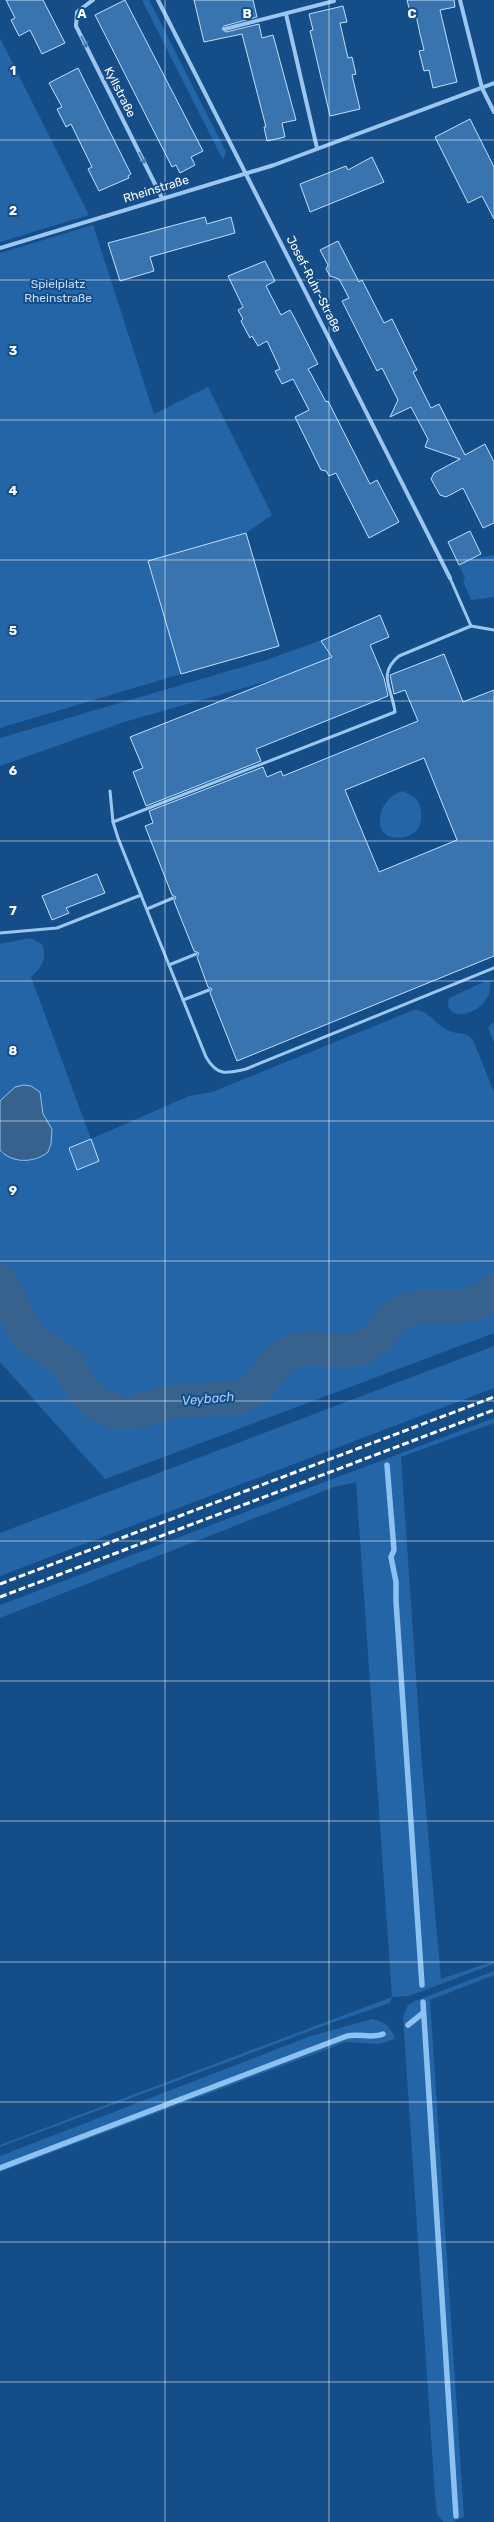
<svg xmlns="http://www.w3.org/2000/svg" width="494" height="2522" viewBox="0 0 494 2522" font-family="Rubik,sans-serif">
	<style>
		.green { fill: #2465a7; fill-rule: evenodd }
		.water { fill: #38628e; stroke: #8dc1f2 }
		.lines { fill: none; stroke-linecap: round; stroke-linejoin: round }
		.stream { stroke: #8dc1f2; stroke-width: 5.5 }
		.river { stroke: #38628e; stroke-width: 34 }
		.building { fill: #3974b1; stroke: #c2defb; fill-rule: evenodd }
		.lane { stroke: #9bc6ef; stroke-width: 3 }
		.street { stroke: #9bc6ef; stroke-width: 4 }
		.rail { stroke: #fff; stroke-width: 3; stroke-dasharray: 7 3; stroke-linecap: butt }
		.oneway { stroke: #4477ad }
		.grid { fill: none; stroke: #fff; stroke-width: 1; stroke-opacity: 0.55 }
		.labels { text-anchor: middle; stroke-width: 4; stroke-linejoin: round; paint-order: stroke }
		.street-label { font-size: 12px; fill: #fff; stroke: #154d89 }
		.park-label { font-size: 12px; fill: #c2defb; stroke: #154d89 }
		.water-label { font-size: 13px; font-style: italic; fill: #a7cff6; stroke: #154d89 }
		.grid-label { font-size: 13px; text-anchor: middle; font-weight: bold; fill: #fff; stroke: #154d89; stroke-width: 4; stroke-linejoin: round; paint-order: stroke }
	</style>
	<rect width="100%" height="100%" fill="#154d89"/>
	<!-- green -->
	<g class="green">
		<polygon points="142,0 149,0 226,152 223,160"/>
		<polygon points="0,38 89,215 0,242"/>
		<polygon points="93,225 154,414 208,387 272,515 246,533 148,562 181,674 0,728 0,253"/>
		<polygon points="494,555 494,597 471,600 463,581 465,578 459,565 471,559"/>
		<polygon points="330,637 324,645 328,654 337,655 279,678 124,722 0,766 0,738 266,660"/>
		<path d="M403,791C406,793 411,795 414,797C423,804 424,823 416,831C408,840 385,841 381,828C376,812 388,795 403,791Z"/>
		<path d="M30,938L42,944C47,959 43,966 31,977L91,1139L189,1096L212,1092L414,1010C427,1009 436,1025 447,1030C457,1035 466,1031 473,1040L494,1092V1286C466,1316 437,1293 406,1306C385,1315 375,1338 353,1345C333,1351 312,1339 293,1346C271,1353 267,1378 248,1389C227,1403 198,1393 174,1398C159,1402 141,1412 124,1408C114,1406 87,1385 81,1376C76,1368 74,1361 65,1354C52,1345 35,1341 26,1327C16,1310 11,1290 0,1272V944ZM91,1140L99,1161L77,1170L69,1148Z"/>
		<path d="M486,981L490,982C494,1014 441,1027 449,998Z"/>
		<polygon points="494,1022 494,1043 488,1027"/>
		<path d="M0,1288C6,1305 9,1327 21,1341C33,1354 52,1355 65,1368C79,1383 82,1411 105,1419C129,1428 162,1412 186,1408C208,1404 230,1411 251,1400C271,1390 276,1362 297,1358C321,1354 344,1365 368,1352C387,1342 395,1322 416,1316C445,1309 466,1323 494,1301V1333L105,1479L0,1362Z"/>
		<polygon points="494,1346 494,1388 0,1576 0,1533"/>
		<polygon points="494,1418 494,1423 401,1457 422,1765 441,1979 494,1961 494,1964 409,1996 392,1997 390,2003 334,2022 0,2147 0,2145 392,1997 356,1482 334,1487 0,1618 0,1605"/>
		<polygon points="494,1971 494,1975 430,2000 464,2517 452,2522 443,2522 437,2514 435,2495 403,2017 408,2005 415,2001"/>
		<path d="M372,2019C384,2021 392,2028 395,2039L379,2044L346,2042L0,2172V2156L311,2036Z"/>
	</g>
	<!-- water -->
	<path class="water" d="M24,1085L31,1086L40,1092L43,1114L52,1129L51,1144L48,1152C35,1163 12,1164 0,1150V1101L15,1087Z"/>
	<g class="lines">
		<!-- stream -->
		<g class="stream">
			<polyline points="387,1465 394,1550 391,1557 396,1582 396,1601 422,1985"/>
			<polyline points="423,2002 456,2516"/>
			<polyline points="408,2025 423,2013"/>
			<path d="M0,2168L347,2036C360,2033 371,2039 383,2034"/>
		</g>
		<!-- river -->
		<path class="river" d="M0,1281L27,1335L67,1363L83,1390L97,1404L118,1412L130,1413L174,1401L236,1398C270,1387 265,1366 288,1353C308,1342 339,1357 363,1347C382,1339 389,1315 410,1309C439,1301 471,1316 494,1290"/>
	</g>
	<!-- building -->
	<g class="building">
		<polygon points="6,0 43,0 65,43 42,54 30,30 19,36 11,20 15,18"/>
		<polygon points="125,0 203,151 191,157 195,165 180,173 176,165 172,167 95,15"/>
		<polygon points="194,0 253,0 257,17 224,26 222,29 226,32 259,24 262,38 273,35 296,120 282,123 285,137 267,141 264,127 266,127 242,34 204,42"/>
		<polygon points="407,0 454,0 455,7 440,10 457,82 433,88 429,70 424,71 419,51 424,50 420,34 416,15 411,16"/>
		<polygon points="343,6 347,22 340,23 348,58 352,57 356,74 352,75 360,109 330,116 312,39 310,31 313,30 309,14"/>
		<polygon points="78,68 131,174 128,176 129,178 99,191 88,169 92,167 71,124 66,127 57,109 62,107 49,83"/>
		<polygon points="470,119 494,167 494,219 482,196 468,203 435,137"/>
		<polygon points="372,157 384,182 310,212 300,184 346,166 348,170"/>
		<polygon points="205,217 207,224 231,217 235,233 150,257 154,271 120,281 108,243"/>
		<polygon points="338,241 359,282 362,280 384,323 392,319 417,370 413,372 431,408 439,404 465,455 485,444 494,462 494,523 483,528 463,488 446,497 440,495 431,479 434,473 460,459 425,447 428,439 411,407 390,417 398,400 382,368 377,371 342,301 349,298 339,279 330,276 326,269 328,265 320,250"/>
		<polygon points="265,261 275,281 266,286 281,315 290,310 294,317 318,364 308,369 311,374 326,402 328,401 370,484 377,480 399,522 369,538 336,473 329,476 326,471 321,470 295,417 309,410 293,379 282,384 275,371 280,369 267,341 258,346 252,336 250,338 241,321 243,319 238,310 243,307 228,276"/>
		<polygon points="470,531 481,554 459,565 448,542"/>
		<polygon points="246,533 279,646 181,674 148,561"/>
		<polygon points="380,615 389,637 370,645 384,678 388,696 256,749 261,761 146,806 133,772 143,768 130,737 332,657 321,641"/>
		<path d="M444,654L463,702L494,690V956L237,1061L210,993L212,989L208,987L197,957L199,953L194,951L174,901L176,897L172,895L145,826L153,823L149,811L263,767L267,777L281,771L283,776L418,721L405,690L394,694L390,675ZM424,758L457,840L379,872L345,790Z"/>
		<polygon points="97,874 105,893 66,908 69,913 52,920 42,896"/>
		<polygon points="91,1139 99,1161 77,1170 69,1148"/>
	</g>
	<g class="lines">
		<!-- lane -->
		<g class="lane">
			<polyline points="450,578 471,626 494,630"/>
			<path d="M110,791L113,822L118,838L206,1057C217,1076 226,1074 246,1069L494,968"/>
			<path d="M113,822L395,712C392,688 377,674 399,656L471,626"/>
			<polyline points="147,909 173,898"/>
			<polyline points="0,933 57,928 141,895"/>
			<polyline points="169,965 196,954"/>
			<polyline points="183,1000 209,990"/>
		</g>
		<!-- street -->
		<g class="street">
			<polyline points="93,0 77,12 76,26 162,198"/>
			<polyline points="158,0 450,578"/>
			<polyline points="460,0 482,88 494,112"/>
			<polyline points="286,14 317,148"/>
			<polyline points="225,29 334,1"/>
			<polyline points="0,248 274,165 494,83"/>
		</g>
		<!-- rail -->
		<g class="rail">
			<polyline points="0,1584 494,1397"/>
			<polyline points="0,1597 494,1410"/>
		</g>
	</g>
	<!-- one-way arrows -->
	<defs><path id="oneway-shaft" d="M-6 0H5M1.5-3L5.5 0L1.5 3" fill="none" stroke-width="1.6" stroke-linecap="round" stroke-linejoin="round"/></defs>
	<g class="oneway">
		<use href="#oneway-shaft" transform="translate(84 42) rotate(63)"/>
		<use href="#oneway-shaft" transform="translate(142 158) rotate(63)"/>
	</g>
	<!-- grid -->
	<path class="grid" d="M165,0V2522M329,0V2522M0,140H494M0,280H494M0,420H494M0,560H494M0,701H494M0,841H494M0,981H494M0,1121H494M0,1261H494M0,1401H494M0,1541H494M0,1681H494M0,1821H494M0,1962H494M0,2102H494M0,2242H494M0,2382H494"/>
	<g class="labels">
		<!-- street labels -->
		<g class="street-label">
			<text transform="translate(120 92) rotate(63)" y="4">Kyllstraße</text>
			<text transform="translate(156 189) rotate(-17)" y="4">Rheinstraße</text>
			<text transform="translate(314 284) rotate(63)" y="4">Josef-Ruhr-Straße</text>
		</g>
		<!-- park labels -->
		<g class="park-label">
			<text x="58" y="288">Spielplatz<tspan x="58" dy="14">Rheinstraße</tspan></text>
		</g>
		<!-- water labels -->
		<g class="water-label">
			<text transform="translate(208 1398) rotate(-5)" y="5">Veybach</text>
		</g>
	</g>
	<g class="grid-label">
		<text x="82" y="18">A</text>
		<text x="247" y="18">B</text>
		<text x="412" y="18">C</text>
		<text x="13" y="75">1</text>
		<text x="13" y="215">2</text>
		<text x="13" y="355">3</text>
		<text x="13" y="495">4</text>
		<text x="13" y="635">5</text>
		<text x="13" y="775">6</text>
		<text x="13" y="915">7</text>
		<text x="13" y="1055">8</text>
		<text x="13" y="1195">9</text>
	</g>
</svg>
